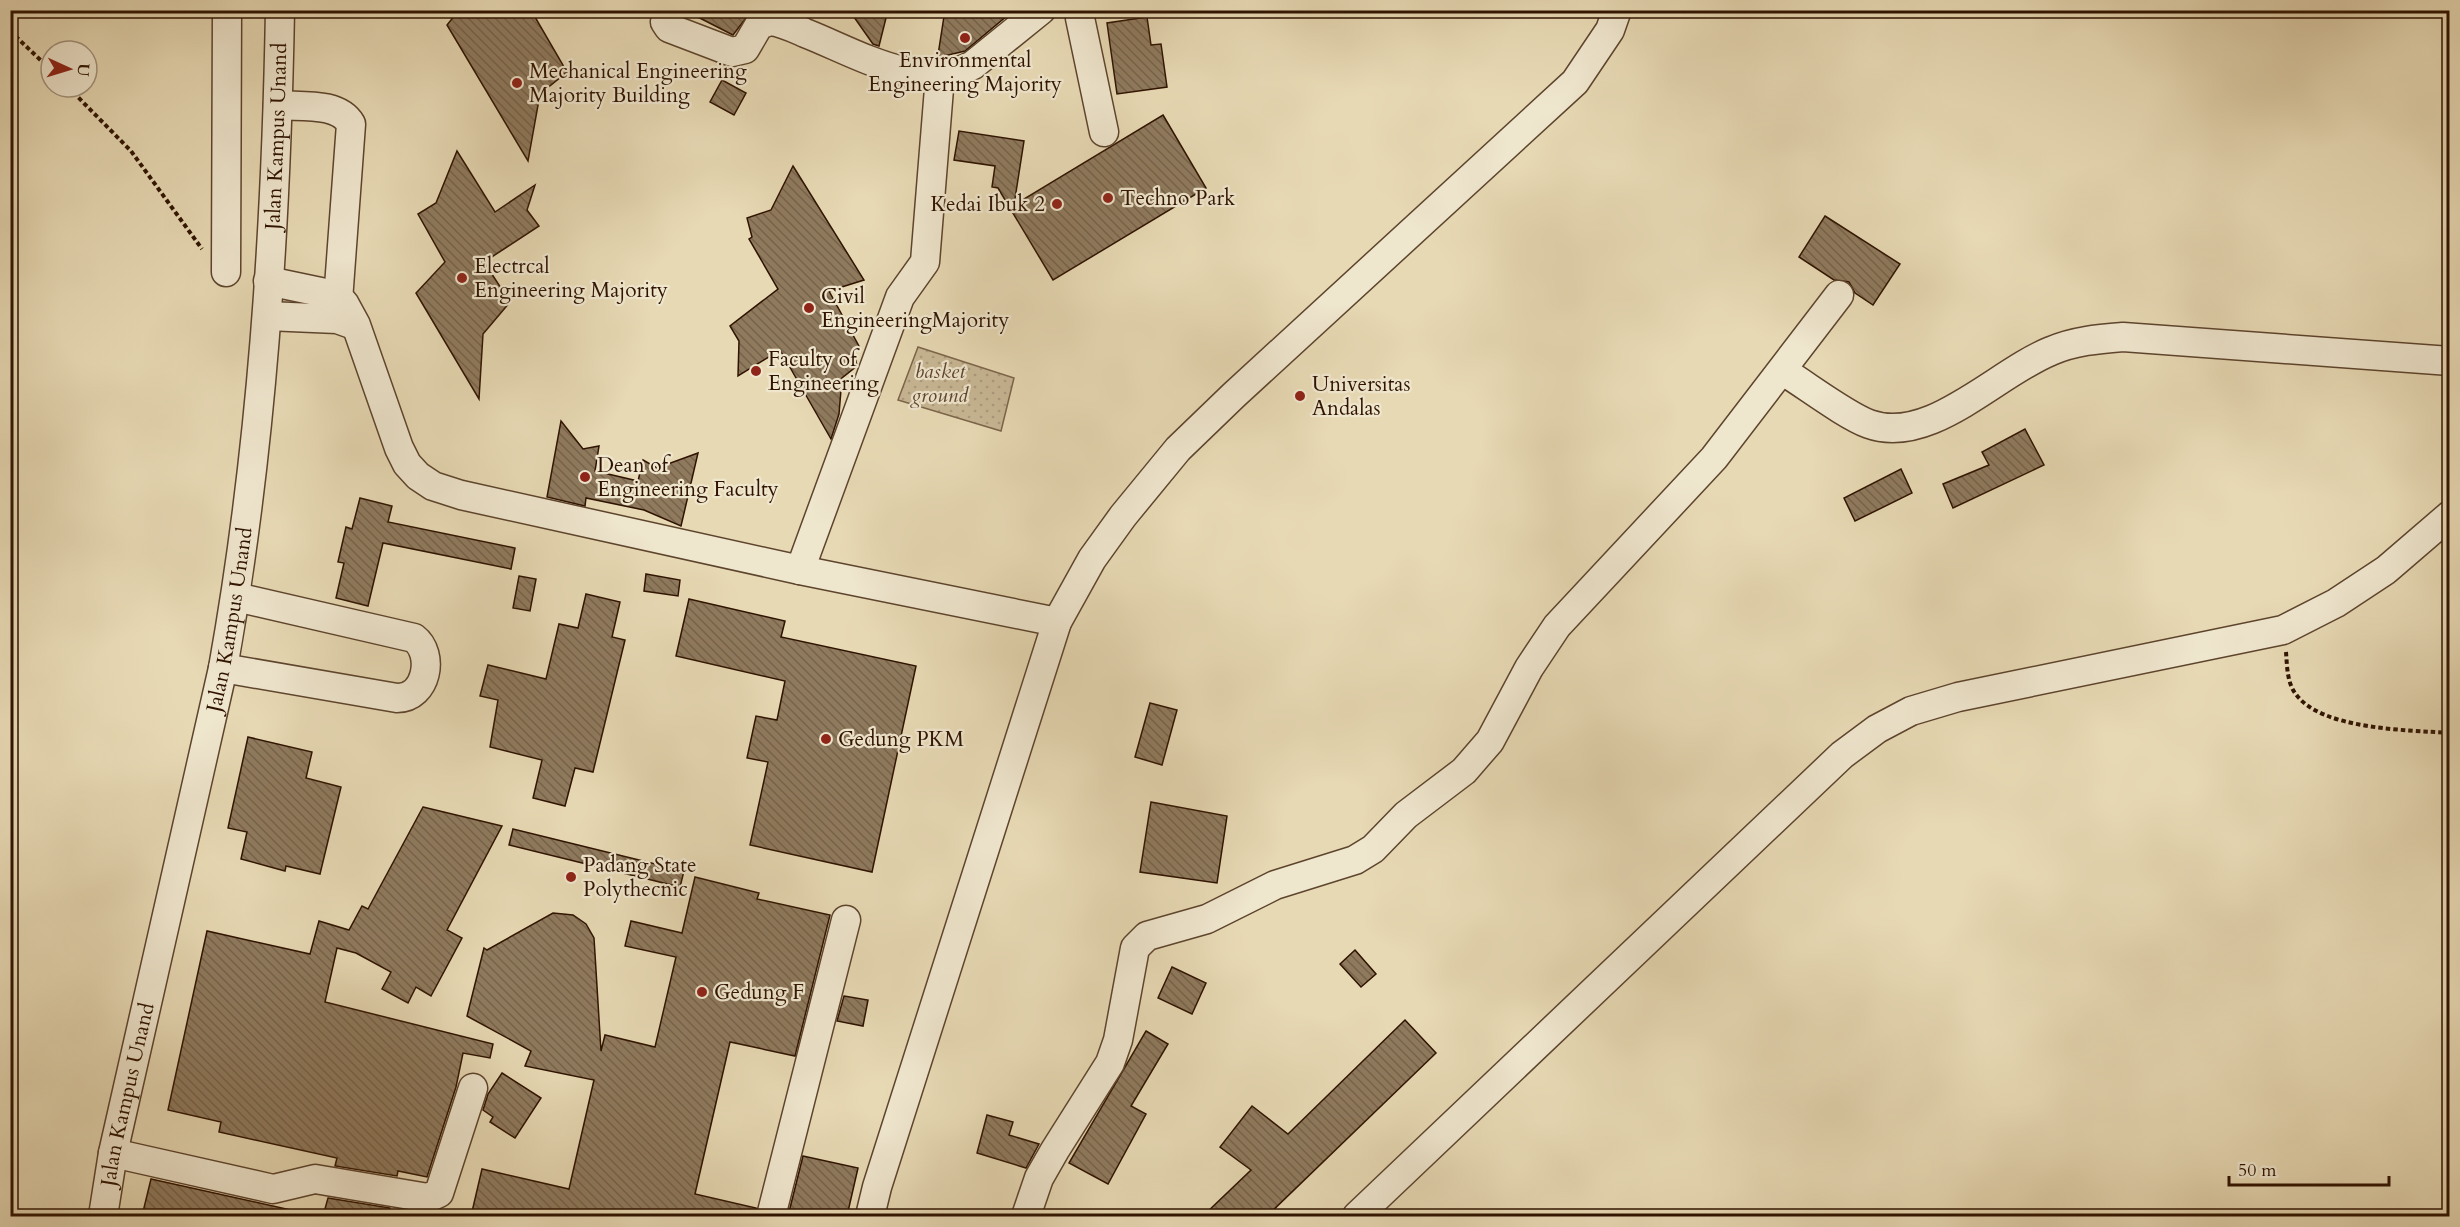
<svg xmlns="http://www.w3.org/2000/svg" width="2460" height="1227" viewBox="0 0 2460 1227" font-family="Cardo,serif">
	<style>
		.park { fill: url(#park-dots); stroke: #7c654a; stroke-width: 1.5 }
		.building { fill: url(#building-back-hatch); stroke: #2f1300; stroke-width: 1.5 }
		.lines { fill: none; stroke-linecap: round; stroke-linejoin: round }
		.minor-casing { stroke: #5d442d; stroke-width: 31 }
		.path { stroke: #2f1300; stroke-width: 4; stroke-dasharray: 4.5 3; stroke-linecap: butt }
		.minor { stroke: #efe6ce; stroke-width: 28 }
		.poi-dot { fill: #8f2418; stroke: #efe6ce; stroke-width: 2 }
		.labels { text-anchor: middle; stroke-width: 4.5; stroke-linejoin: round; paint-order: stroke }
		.poi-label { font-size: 21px; fill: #2f1300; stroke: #efe6ce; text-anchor: start }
		.street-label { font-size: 21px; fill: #2f1300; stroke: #efe6ce }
		.park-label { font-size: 21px; font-style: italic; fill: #5d442d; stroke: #efe6ce }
	</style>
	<defs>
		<pattern id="park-dots" width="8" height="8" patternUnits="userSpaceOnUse" patternTransform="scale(1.5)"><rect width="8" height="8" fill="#c8b795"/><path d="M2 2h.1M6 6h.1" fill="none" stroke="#ac9c7f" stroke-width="1.8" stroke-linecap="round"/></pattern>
		<pattern id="building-back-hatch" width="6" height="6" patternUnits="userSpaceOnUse" patternTransform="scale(1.5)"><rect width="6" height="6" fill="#8f7a5e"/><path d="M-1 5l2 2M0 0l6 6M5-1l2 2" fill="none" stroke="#75634b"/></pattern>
	</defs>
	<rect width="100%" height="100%" fill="#e7d9b4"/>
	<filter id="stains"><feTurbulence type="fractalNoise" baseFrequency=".00333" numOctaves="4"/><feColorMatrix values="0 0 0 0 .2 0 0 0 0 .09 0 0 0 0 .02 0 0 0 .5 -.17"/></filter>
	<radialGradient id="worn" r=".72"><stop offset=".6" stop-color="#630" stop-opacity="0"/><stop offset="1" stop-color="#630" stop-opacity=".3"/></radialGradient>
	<!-- park -->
	<polygon class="park" points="918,347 1014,378 1001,431 898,400"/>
	<!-- building -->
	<g class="building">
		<polygon points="459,10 531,10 567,72 540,94 528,161 447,25"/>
		<polygon points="684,10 752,10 733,35"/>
		<polygon points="849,10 888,10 879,46 873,44"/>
		<polygon points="945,10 1014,10 965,51 940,57 938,55"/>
		<polygon points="1147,17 1151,45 1161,44 1167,87 1117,94 1107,23"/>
		<polygon points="722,80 746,93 734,115 710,102"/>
		<polygon points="1163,115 1206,188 1053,280 998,188 992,187 995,166 954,160 959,131 1024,141 1014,205"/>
		<polygon points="457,151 495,212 535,185 527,210 539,226 484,262 510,302 483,334 479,399 416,293 445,262 418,214 436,203"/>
		<polygon points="793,166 864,280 829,291 860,348 854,352 857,366 842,378 839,414 831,439 780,350 738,376 739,341 730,326 778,289 749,239 752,237 747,218 771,210"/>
		<polygon points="1825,216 1900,264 1873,305 1855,293 1849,282 1834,280 1799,257"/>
		<polygon points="561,421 583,449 599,446 595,471 638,481 643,460 657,468 698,453 681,526 644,510 586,498 585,506 547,497"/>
		<polygon points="2025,429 2044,465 1953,508 1943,484 1989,465 1982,452"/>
		<polygon points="1901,469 1912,493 1855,521 1844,498"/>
		<polygon points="360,498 392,506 388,522 515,548 511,569 383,543 368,606 336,598 344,563 338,562 346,527 352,529"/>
		<polygon points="646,574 680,580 678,596 644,591"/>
		<polygon points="519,576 536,579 530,611 513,608"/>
		<polygon points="586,594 620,602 612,637 625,640 593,772 575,768 565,806 533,798 542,760 490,747 498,700 480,696 488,665 546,679 559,624 578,628"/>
		<polygon points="689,599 785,621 781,637 916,666 872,872 750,845 768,762 747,758 756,716 777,720 785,681 676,656"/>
		<polygon points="1150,703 1177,710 1162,765 1135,757"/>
		<polygon points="248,737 312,752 306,778 341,787 320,874 286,866 285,871 241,859 247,832 228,828"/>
		<polygon points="1151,802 1227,816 1217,883 1140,872"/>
		<polygon points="423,807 502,826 447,930 462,938 431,996 416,987 408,1003 382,989 391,972 356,953 337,948 325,1002 493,1044 490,1058 463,1053 456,1087 427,1177 398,1171 397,1176 335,1166 337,1158 219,1132 221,1122 168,1110 207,931 310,954 319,921 349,930 362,906 368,909"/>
		<polygon points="513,829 684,871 680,887 509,845"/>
		<polygon points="695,877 759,893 757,899 830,915 795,1056 730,1042 695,1194 756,1208 755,1216 471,1216 482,1169 569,1189 594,1080 525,1066 531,1051 467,1016 484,948 487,950 553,913 573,915 586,924 594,938 601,1051 605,1035 655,1047 676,957 625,946 631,921 682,933"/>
		<polygon points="1355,950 1376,974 1361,987 1340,964"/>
		<polygon points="1172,967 1206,983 1192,1014 1158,998"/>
		<polygon points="844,996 868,1000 863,1026 837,1021"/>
		<polygon points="1405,1020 1436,1053 1267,1216 1203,1216 1251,1170 1220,1147 1252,1106 1288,1134"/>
		<polygon points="1146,1031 1168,1044 1131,1106 1146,1114 1108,1184 1069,1163"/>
		<polygon points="502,1073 541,1098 515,1138 490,1122 493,1117 483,1110 488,1094"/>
		<polygon points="987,1115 1013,1122 1009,1135 1039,1144 1026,1168 977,1153"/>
		<polygon points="803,1156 858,1168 847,1216 788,1216"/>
		<polygon points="151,1179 291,1210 290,1216 142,1216"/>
		<polygon points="328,1198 390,1208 388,1216 323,1216"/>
	</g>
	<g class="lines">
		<!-- minor casing -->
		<g class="minor-casing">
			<g id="minor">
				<path d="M668,10L665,22L669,28L732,52L745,49L759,25L770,21C782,22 794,28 805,33C854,52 922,94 973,65L1041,10"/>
				<polyline points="1081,10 1080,18 1104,132"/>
				<path d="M278,105C302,107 338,102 351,124L337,314"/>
				<polyline points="226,272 227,10"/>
				<polyline points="268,281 330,294 344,303 356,325 399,448 407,464 418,476 433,486 461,495 800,570 1057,622"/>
				<polyline points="267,316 337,319 354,325"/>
				<path d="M1783,371C1806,385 1845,415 1869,424C1930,446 1996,373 2051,351C2074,341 2098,339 2123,337L2450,361"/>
				<polyline points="800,570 900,297 925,262 940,76"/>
				<path d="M223,668L397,698C427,698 435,654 414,638L236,597"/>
				<polyline points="113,1153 273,1189 315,1179 428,1198 439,1193 473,1088"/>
				<path id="s1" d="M103,1216L113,1153L223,668C262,450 276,231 280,10"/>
				<polyline points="771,1216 846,920"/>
				<polyline points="870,1216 877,1187 1057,622 1092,559 1123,516 1178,449 1234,395 1575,82 1610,30 1617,10"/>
				<polyline points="1026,1216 1039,1178 1055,1150 1110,1063 1118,1040 1135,948 1147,936 1207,919 1275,885 1355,860 1373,849 1406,815 1464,771 1490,741 1529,668 1557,626 1714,458 1839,295"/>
				<polyline points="1357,1216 1842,755 1877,729 1911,711 1958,697 2283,630 2336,603 2386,570 2450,515"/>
			</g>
		</g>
		<!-- path -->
		<g class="path">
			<polyline points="10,31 51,70"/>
			<polyline points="68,87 131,151 202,249"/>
			<path d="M2286,652C2287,665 2287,682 2295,693C2320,730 2408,730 2450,733"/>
		</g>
		<!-- minor -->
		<use href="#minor" class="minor"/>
	</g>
	<!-- markers -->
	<g class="poi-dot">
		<circle cx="965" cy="38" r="6"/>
		<circle cx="517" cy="83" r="6"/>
		<circle cx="1108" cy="198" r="6"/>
		<circle cx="1057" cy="204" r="6"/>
		<circle cx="462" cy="278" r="6"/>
		<circle cx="809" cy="308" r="6"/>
		<circle cx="756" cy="371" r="6"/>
		<circle cx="1300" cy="396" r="6"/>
		<circle cx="585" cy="477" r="6"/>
		<circle cx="826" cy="739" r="6"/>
		<circle cx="571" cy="877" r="6"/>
		<circle cx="702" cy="992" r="6"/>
	</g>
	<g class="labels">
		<!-- poi labels -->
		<g class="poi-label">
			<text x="965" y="67" text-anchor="middle">Environmental<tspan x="965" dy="24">Engineering Majority</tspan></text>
			<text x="529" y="78">Mechanical Engineering<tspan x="529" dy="24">Majority Building</tspan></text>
			<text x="1120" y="205">Techno Park</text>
			<text x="1045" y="211" text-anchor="end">Kedai Ibuk 2</text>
			<text x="474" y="273">Electrcal<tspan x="474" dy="24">Engineering Majority</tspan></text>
			<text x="821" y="303">Civil<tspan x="821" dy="24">EngineeringMajority</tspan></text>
			<text x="768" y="366">Faculty of<tspan x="768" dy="24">Engineering</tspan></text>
			<text x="1312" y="391">Universitas<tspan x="1312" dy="24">Andalas</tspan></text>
			<text x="597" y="472">Dean of<tspan x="597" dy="24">Engineering Faculty</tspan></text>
			<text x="838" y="746">Gedung PKM</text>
			<text x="583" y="872">Padang State<tspan x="583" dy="24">Polythecnic</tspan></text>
			<text x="714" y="999">Gedung F</text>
		</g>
		<!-- street labels -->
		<g class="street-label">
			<text dy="7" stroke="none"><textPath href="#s1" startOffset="1096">Jalan Kampus Unand</textPath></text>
			<text dy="7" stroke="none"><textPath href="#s1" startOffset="610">Jalan Kampus Unand</textPath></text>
			<text dy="7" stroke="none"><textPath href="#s1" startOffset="124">Jalan Kampus Unand</textPath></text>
		</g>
		<!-- park labels -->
		<g class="park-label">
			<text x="940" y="378">basket<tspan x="940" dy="24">ground</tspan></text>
		</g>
	</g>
	<!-- margin -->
	<rect width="2460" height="1227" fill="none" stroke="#e7d9b4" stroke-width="36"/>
	<rect x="12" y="12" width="2436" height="1203" fill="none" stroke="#2f1300" stroke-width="3"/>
	<rect x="18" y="18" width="2424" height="1191" fill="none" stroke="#2f1300" stroke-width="1.5"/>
	<!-- north arrow -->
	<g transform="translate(69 69) rotate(94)"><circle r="28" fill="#efe6ce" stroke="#a2927c" stroke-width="1.5"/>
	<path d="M0-4.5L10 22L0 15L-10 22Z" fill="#8f2418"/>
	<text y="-9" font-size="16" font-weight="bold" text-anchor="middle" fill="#2f1300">U</text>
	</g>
	<!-- scale -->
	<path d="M2229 1176v9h160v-9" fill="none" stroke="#2f1300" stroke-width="3"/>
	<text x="2238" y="1176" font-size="18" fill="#2f1300" stroke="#efe6ce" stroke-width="4.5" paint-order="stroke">50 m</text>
	<rect width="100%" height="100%" filter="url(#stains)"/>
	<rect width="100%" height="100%" fill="url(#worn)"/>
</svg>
